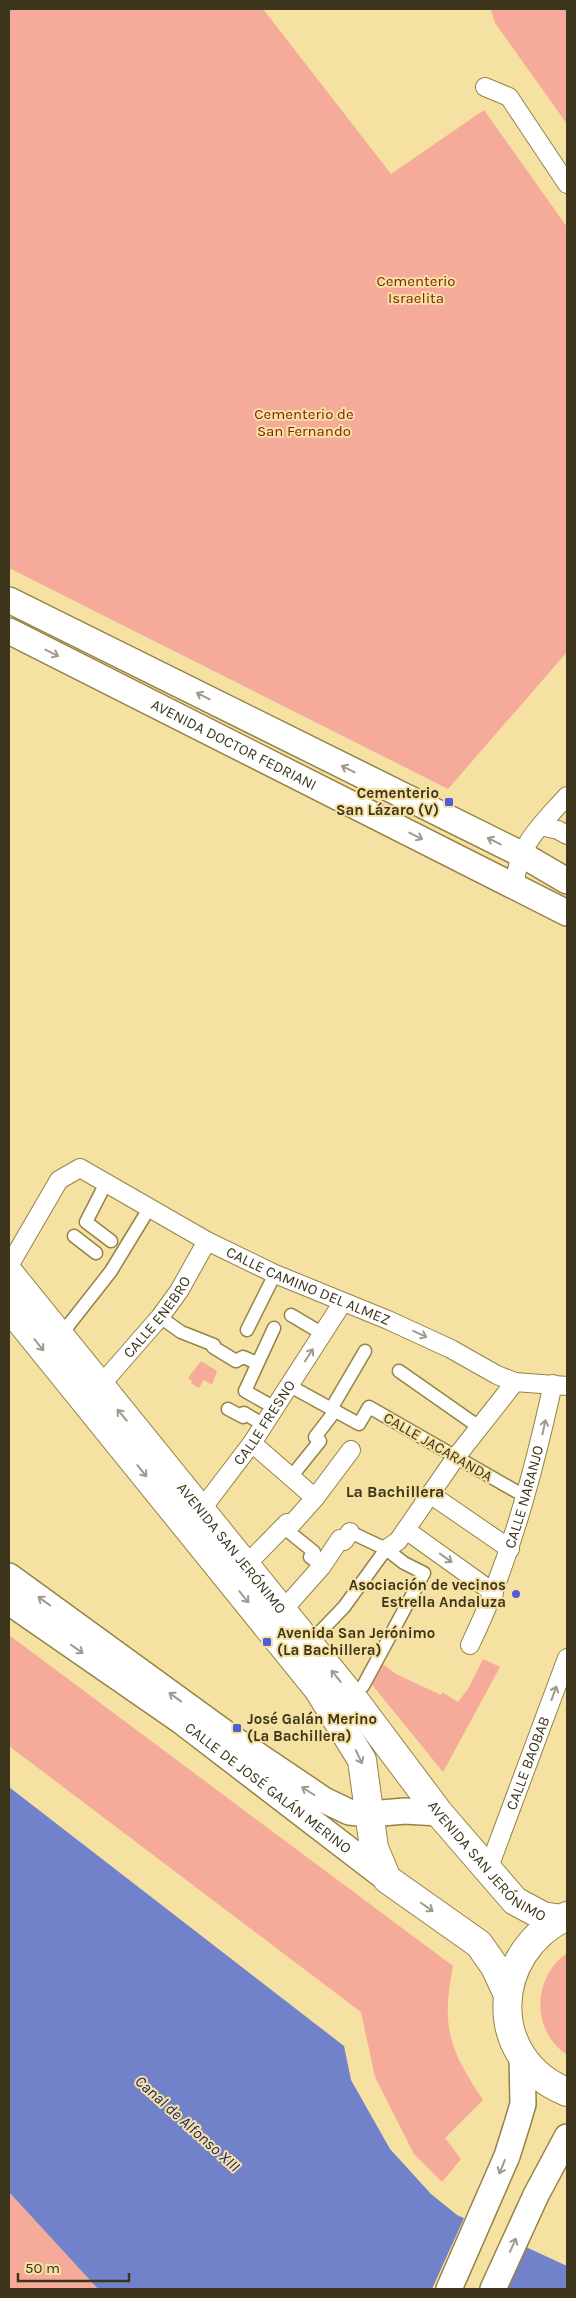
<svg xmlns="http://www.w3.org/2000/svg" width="576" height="2298" viewBox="0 0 576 2298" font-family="Karla,sans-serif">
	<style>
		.green { fill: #f6aa9a }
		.water { fill: #7182ca }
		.pier { fill: #f5e1a2 }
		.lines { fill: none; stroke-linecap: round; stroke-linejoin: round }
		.pedestrian-casing { stroke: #958346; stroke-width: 15 }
		.minor-casing { stroke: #958346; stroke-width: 20 }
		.secondary-casing { stroke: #958346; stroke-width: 28 }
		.primary-casing { stroke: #958346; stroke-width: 30 }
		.pedestrian { stroke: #fff; stroke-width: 12 }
		.minor { stroke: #fff; stroke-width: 18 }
		.secondary { stroke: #fff; stroke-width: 25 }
		.primary { stroke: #fff; stroke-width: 28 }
		.oneway { stroke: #9e9a8d }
		.poi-dot { fill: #4e5ed4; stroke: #f5e1a2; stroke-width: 2 }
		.labels { text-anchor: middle; stroke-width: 4; stroke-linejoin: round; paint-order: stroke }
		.park-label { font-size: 15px; fill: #831c08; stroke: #f5e1a2 }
		.street-label { font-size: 15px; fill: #3c341b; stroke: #f5e1a2 }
		.poi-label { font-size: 15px; font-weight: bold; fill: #3c341b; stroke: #f5e1a2; text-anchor: end }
		.neighbourhood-label { font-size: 16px; font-weight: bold; fill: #3c341b; stroke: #f5e1a2 }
		.water-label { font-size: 16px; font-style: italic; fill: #1d2075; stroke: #f5e1a2 }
	</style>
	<rect width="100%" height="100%" fill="#f5e1a2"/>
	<!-- green -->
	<g class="green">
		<polygon points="9,9 263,9 391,174 484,110 567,227 567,652 448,789 9,568"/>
		<polygon points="491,9 567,9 567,124 495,23"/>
		<polygon points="201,1361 217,1371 212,1385 204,1380 199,1388 191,1383 192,1381 188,1378"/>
		<path d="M9,1635L453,1966C441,2027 449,2049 483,2100L445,2138L461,2159L442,2182L414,2154L375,2077L361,2012L9,1746Z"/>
		<polygon points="483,1659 500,1667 443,1772 369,1681 380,1662 396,1674 441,1695 442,1692 458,1702 468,1689"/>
		<path d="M567,1953V2055C531,2030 532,1978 567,1953Z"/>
		<polygon points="9,2192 95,2286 98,2289 9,2289"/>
	</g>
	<!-- water -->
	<polygon class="water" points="9,1787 344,2046 351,2080 390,2149 431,2194 457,2215 567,2266 567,2289 98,2289 9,2192"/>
	<!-- pier -->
	<polygon class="pier" points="465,2216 527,2245 508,2289 432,2289"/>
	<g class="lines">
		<!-- pedestrian casing -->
		<g class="pedestrian-casing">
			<g id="pedestrian">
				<polyline points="106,1183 86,1222 111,1241"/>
				<polyline points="74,1236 96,1253"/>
				<polyline points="291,1315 323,1334"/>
				<polyline points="160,1317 181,1332 214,1345 213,1347 236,1361 243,1357 257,1363"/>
				<polyline points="274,1328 245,1391 275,1408"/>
				<polyline points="247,1330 275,1274"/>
				<polyline points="60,1336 111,1271 150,1207"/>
				<polyline points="399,1371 479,1427"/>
				<polyline points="290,1386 359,1424 369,1407 526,1497"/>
				<polyline points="228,1409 243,1417 244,1413 264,1425"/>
				<polyline points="331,1409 365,1351"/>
				<polyline points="291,1477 320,1441 315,1437 335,1411"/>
				<polyline points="283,1527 314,1552 310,1557 322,1566"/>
				<polyline points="350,1532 386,1549 404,1563 424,1573 363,1686"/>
				<polyline points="319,1633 344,1607 386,1549"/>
			</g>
		</g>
		<!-- minor casing -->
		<g class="minor-casing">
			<g id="minor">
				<polyline points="485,87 509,97 567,184"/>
				<polyline points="541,826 558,830 567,835"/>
				<path d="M515,885C517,845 542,824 567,796"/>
				<path id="s1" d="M9,1266L59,1180L80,1168L207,1241L275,1274L388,1320L451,1349L497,1375L515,1382L567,1386"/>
				<path id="s2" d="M99,1387L160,1317L179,1291L207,1241"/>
				<polyline points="252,1443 315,1498"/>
				<polyline points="430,1494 510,1549"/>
				<path id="s3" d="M201,1510L252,1443L343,1302"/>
				<polyline points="406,1530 494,1593"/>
				<polyline points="386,1549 398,1541 456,1457 515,1382"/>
				<polyline points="246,1565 287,1523 290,1526 315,1498 351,1450"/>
				<polyline points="283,1610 322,1566 340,1539 344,1541 350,1532"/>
				<path id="s4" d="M470,1645C510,1562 533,1474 553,1384"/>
				<path id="s5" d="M488,1870L567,1658"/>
			</g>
		</g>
		<!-- secondary casing -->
		<g class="secondary-casing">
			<g id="secondary">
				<polyline points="9,600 521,854 567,881"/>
				<path id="s6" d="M9,631L567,913"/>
				<polyline points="9,1576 232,1738 324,1800 349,1812 370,1814 405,1811 439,1813"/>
				<path id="s7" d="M9,1602L181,1721L387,1879"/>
				<polyline points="449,2289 507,2156 518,2121 523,2104 522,2055"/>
				<polyline points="493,2289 536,2195 567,2137"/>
			</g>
		</g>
		<!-- primary casing -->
		<g class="primary-casing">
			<g id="primary">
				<path id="s8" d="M9,1273L352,1697L439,1813L515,1901L543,1916L561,1919"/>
				<polyline points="9,1307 318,1689 362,1760 374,1848 387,1879 479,1944 495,1967 507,1993"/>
				<path d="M567,1916C490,1952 485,2059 567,2092"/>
			</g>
		</g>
		<!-- pedestrian -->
		<use href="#pedestrian" class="pedestrian"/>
		<!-- minor -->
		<use href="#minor" class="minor"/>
		<!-- secondary -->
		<use href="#secondary" class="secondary"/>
		<!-- primary -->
		<use href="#primary" class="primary"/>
	</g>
	<!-- one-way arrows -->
	<defs><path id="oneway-shaft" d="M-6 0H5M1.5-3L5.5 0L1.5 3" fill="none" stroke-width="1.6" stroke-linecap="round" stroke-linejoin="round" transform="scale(1.25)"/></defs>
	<g class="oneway">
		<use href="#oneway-shaft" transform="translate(52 653) rotate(27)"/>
		<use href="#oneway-shaft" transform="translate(203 696) rotate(-153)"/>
		<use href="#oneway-shaft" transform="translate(348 769) rotate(-153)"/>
		<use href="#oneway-shaft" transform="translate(416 836) rotate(27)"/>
		<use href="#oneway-shaft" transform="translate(494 841) rotate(-154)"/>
		<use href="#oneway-shaft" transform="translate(420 1334) rotate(25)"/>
		<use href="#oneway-shaft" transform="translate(39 1345) rotate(51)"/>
		<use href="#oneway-shaft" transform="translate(309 1355) rotate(-57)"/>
		<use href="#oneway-shaft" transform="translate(122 1415) rotate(-130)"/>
		<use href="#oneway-shaft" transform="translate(544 1427) rotate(-78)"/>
		<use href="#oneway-shaft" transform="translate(142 1471) rotate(51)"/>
		<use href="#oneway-shaft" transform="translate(446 1558) rotate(36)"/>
		<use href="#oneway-shaft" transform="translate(244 1597) rotate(51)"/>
		<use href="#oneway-shaft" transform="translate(44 1601) rotate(-144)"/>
		<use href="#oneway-shaft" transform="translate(77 1649) rotate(35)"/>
		<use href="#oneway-shaft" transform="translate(336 1676) rotate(-129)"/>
		<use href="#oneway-shaft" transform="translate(554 1693) rotate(-70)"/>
		<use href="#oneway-shaft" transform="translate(175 1697) rotate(-144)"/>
		<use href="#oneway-shaft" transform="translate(359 1757) rotate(65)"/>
		<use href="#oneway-shaft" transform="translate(308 1791) rotate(-148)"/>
		<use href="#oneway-shaft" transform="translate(427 1907) rotate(35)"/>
		<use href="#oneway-shaft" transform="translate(502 2167) rotate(112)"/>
		<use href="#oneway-shaft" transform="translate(513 2245) rotate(-66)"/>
	</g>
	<!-- markers -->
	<g class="poi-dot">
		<rect x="444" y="797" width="10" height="10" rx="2.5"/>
		<circle cx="516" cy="1594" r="5"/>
		<rect x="262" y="1637" width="10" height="10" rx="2.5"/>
		<rect x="232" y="1723" width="10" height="10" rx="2.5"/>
	</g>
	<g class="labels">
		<!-- park labels -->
		<g class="park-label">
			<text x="416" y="286">Cementerio<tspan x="416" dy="17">Israelita</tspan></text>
			<text x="304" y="419">Cementerio de<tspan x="304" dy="17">San Fernando</tspan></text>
		</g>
		<!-- street labels -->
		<g class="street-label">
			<text dy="5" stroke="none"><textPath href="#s6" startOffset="252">AVENIDA DOCTOR FEDRIANI</textPath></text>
			<text dy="5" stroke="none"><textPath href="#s1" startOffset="381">CALLE CAMINO DEL ALMEZ</textPath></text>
			<text dy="5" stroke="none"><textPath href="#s2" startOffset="91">CALLE ENEBRO</textPath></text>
			<text dy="5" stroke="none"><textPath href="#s3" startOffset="108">CALLE FRESNO</textPath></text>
			<text transform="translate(438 1447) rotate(30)" y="5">CALLE JACARANDA</text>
			<text dy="5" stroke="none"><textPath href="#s4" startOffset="158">CALLE NARANJO</textPath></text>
			<text dy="5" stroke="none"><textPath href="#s8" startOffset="354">AVENIDA SAN JERÓNIMO</textPath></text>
			<text dy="5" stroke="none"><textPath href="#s5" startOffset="114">CALLE BAOBAB</textPath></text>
			<text dy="5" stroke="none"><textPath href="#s7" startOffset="319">CALLE DE JOSÉ GALÁN MERINO</textPath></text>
			<text dy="5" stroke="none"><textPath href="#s8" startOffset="759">AVENIDA SAN JERÓNIMO</textPath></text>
		</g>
		<!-- poi labels -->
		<g class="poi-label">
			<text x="439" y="798">Cementerio<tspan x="439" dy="17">San Lázaro (V)</tspan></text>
			<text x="506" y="1590">Asociación de vecinos<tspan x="506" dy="17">Estrella Andaluza</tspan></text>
			<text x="277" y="1638" text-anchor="start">Avenida San Jerónimo<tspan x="277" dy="17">(La Bachillera)</tspan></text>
			<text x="247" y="1724" text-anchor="start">José Galán Merino<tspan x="247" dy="17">(La Bachillera)</tspan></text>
		</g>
		<!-- neighbourhood labels -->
		<g class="neighbourhood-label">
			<text x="395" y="1497">La Bachillera</text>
		</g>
		<!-- water labels -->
		<g class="water-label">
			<text transform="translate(188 2123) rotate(42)" y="6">Canal de Alfonso XIII</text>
		</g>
	</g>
	<!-- border -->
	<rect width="576" height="2298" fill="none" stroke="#3c341b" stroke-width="20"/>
	<!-- scale -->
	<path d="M18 2273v8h111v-8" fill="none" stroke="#3c341b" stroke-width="2.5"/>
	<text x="25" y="2273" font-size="15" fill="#3c341b" stroke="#f5e1a2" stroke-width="4" paint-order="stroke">50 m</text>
</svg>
